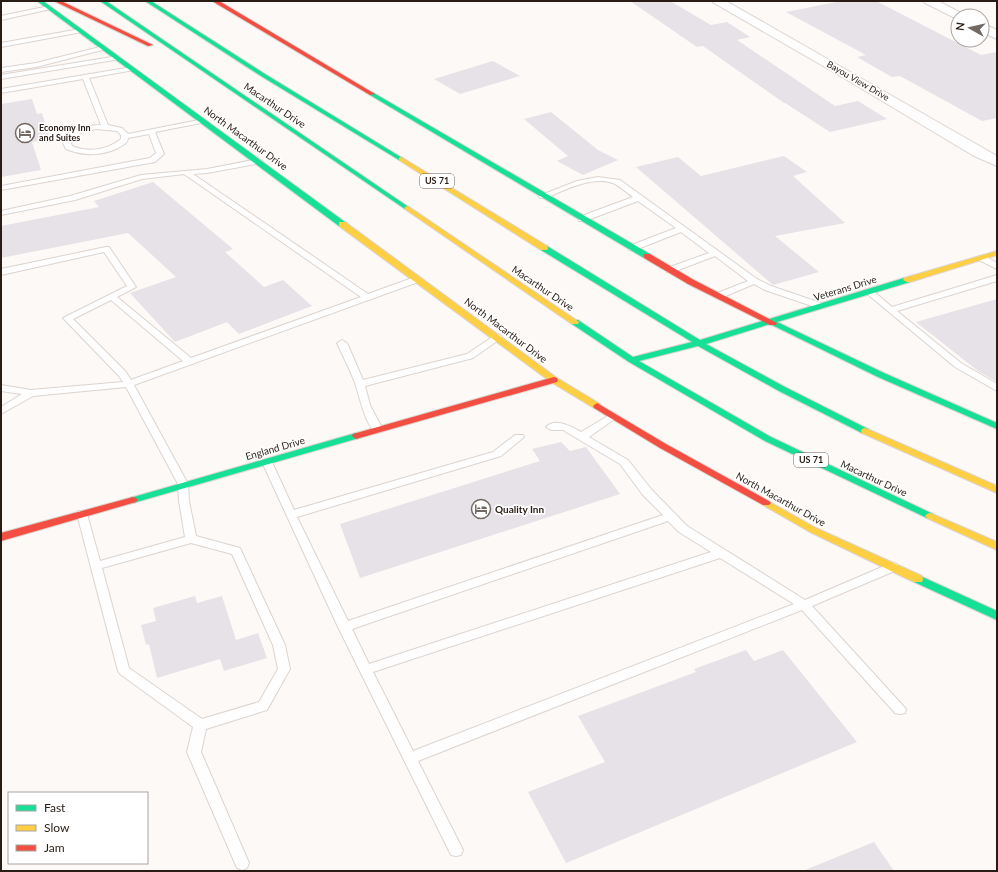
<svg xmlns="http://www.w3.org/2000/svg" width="998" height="872" viewBox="0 0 998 872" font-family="Lato,sans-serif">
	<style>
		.building { fill: #e7e2e7 }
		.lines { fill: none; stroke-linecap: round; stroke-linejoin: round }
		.lane-casing { stroke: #dcd4cf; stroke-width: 2 }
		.street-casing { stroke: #dcd4cf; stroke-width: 2 }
		.fast-casing { stroke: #dcd4cf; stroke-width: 2 }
		.slow-casing { stroke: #dcd4cf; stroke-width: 2 }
		.jam-casing { stroke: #dcd4cf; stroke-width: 2 }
		.lane { fill: #fffefe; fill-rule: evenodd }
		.street { fill: #fffefe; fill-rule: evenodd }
		.fast { fill: #16e098; fill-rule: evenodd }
		.slow { fill: #ffcf43; fill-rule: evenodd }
		.jam { fill: #f24e42; fill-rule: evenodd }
		.labels { text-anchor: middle; stroke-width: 3.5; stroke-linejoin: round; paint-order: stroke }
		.far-street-label { font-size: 9px; fill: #281c14; stroke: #fff }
		.far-poi-label { font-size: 9px; font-weight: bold; fill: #281c14; stroke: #fff; text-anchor: start }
		.shield { fill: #fff; stroke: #68605a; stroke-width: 1 }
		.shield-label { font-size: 9px; font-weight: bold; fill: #281c14 }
		.street-label { font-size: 10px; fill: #281c14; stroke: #fff }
		.poi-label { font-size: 10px; font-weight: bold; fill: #281c14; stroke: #fff; text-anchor: start }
	</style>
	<rect width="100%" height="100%" fill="#fcf9f6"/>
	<!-- building -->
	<g class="building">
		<polygon points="630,1 670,1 711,25 727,22 750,37 737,40 835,106 858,101 887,119 830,132 785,103 784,103 703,46 697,47"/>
		<polygon points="841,1 876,1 981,55 997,52 997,118 982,121 900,76 892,77 857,57 866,55 786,12"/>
		<polygon points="493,61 520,76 460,94 434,79"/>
		<polygon points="32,99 37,114 42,113 50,139 32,142 41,170 1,177 1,104"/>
		<polygon points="551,112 598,150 618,160 583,175 557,161 568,156 524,119"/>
		<polygon points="784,156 807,172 793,176 845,223 775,236 819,272 773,285 636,167 678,157 701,176"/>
		<polygon points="153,182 233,249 225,252 264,287 283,280 312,306 239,334 227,322 175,342 130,293 176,277 128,233 1,258 1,226 99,207 94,201"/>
		<polygon points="997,299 997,382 978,371 916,322"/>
		<polygon points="561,442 570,451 586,447 620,494 360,578 340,524 540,461 532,449"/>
		<polygon points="195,596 197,603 222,596 236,640 258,633 267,658 224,671 220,659 157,678 149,644 146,645 141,625 156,621 153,608"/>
		<polygon points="746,650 754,661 783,650 857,742 566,863 528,792 605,762 578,716 696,672 694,669"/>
		<polygon points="874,842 894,871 805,871 805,870"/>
	</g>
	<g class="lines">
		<!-- lane casing -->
		<g class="lane-casing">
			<g id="lane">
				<polygon points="49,6 51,7 51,9 1,20 1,16"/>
				<polygon points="80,29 83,31 82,32 1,47 1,43"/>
				<polygon points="104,46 106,47 106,49 36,67 1,72 1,68 36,63"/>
				<polygon points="118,56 121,58 120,59 1,79 1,75"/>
				<path d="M132,67L134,68V70L89,78L108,125L122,128L128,134L204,119L207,121L206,122L155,132L164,154L155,162L1,190V186L150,158L156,153L149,134L128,138C128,143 123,145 118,148C102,156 83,156 66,149L63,143C70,129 86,125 101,125L83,79L1,93V89ZM96,129L117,131L121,135V139C107,150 89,153 72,146L71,143C75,133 86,131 96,129Z"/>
				<path d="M258,159L262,161L261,163L207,173L193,174L368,294L415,277L418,276L422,279L421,281L134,385L188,484L189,501L196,536L240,548L285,645L290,669L267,710L206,729L201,752L249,863L247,868L242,870L237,868L187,752L193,727L120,674L118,671L77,514L78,511H86L87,514L100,561L185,537L179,501L178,484L126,387L33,396L1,414V407L22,394L1,391V385L31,390L123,382L119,376L63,318L127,286L104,252L1,275V269L106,247H109L136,287L117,297L191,358L361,297L184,174L142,179L75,200L1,215V211L70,196L141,175L207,169ZM111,300L183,361L131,380L126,372L73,319ZM191,543L232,554L273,645L278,669L259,702L202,719L129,668L102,568Z"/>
				<path d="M598,177L620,180L757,279L771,286L824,304L825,306L824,308H818L765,290L754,284L721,298H715L714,296L715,294L748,281L715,256L673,272H667L666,270L667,268L709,253L681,232L635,250H629V246L676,228L638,201L585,221H579V217L633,197C627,193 620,186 613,183C591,176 565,190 546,198H540L539,196L577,181Z"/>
				<polygon points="979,256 985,256 997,263 997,269 979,260 978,258"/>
				<polygon points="997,275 997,281 897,311 961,363 997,384 997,391 955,367 865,292 869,289 872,290 892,307"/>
				<path d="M497,334L500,335L502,337L500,339L473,358L365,386L370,405L383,430L378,433C366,430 359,394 355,383C350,370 343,356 337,343L342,340L347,343L363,380L467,354Z"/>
				<path d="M613,413L616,414L618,416L616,418L589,437L628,460L651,489L687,526L805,600L889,564L893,563L897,564L899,567L897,570L812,606L906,709L905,713L900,714L895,713L802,610L418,761L463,850L461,855L456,856L451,855L338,627L262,462L267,459L271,460L294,510L493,452L515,435H523L524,437L501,456L297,517L348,621L663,515L643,495L620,464L563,430H551L546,427C555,417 572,427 581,432ZM668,521L679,532L711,552L369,664L352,629ZM720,558L794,604L413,751L373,672Z"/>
			</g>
		</g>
		<!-- street casing -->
		<g class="street-casing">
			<g id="street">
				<polygon points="712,1 726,1 997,156 997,166 974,156 837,74 714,3"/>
				<polygon points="923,1 938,1 963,14 965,16 958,16 958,19 955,18 925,3"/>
				<polygon points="982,23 997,30 997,39 982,32"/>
			</g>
		</g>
		<!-- fast casing -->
		<g class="fast-casing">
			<g id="fast">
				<polygon points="37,1 43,1 345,222 345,226 339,226"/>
				<polygon points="100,1 106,1 410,208 409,209 405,209"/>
				<polygon points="145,1 151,1 265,74 404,159 399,160 261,76"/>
				<polygon points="372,92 650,254 651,256 650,258 644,258 370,95 369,94"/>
				<polygon points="541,246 547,246 700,340 904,278 910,278 910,282 777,322 884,373 997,423 997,429 878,377 770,324 706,344 785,387 868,429 869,431 868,433 862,433 779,391 698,346 639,361 771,437 933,514 935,516 933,518 927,518 765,441 629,362 572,324 571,322 572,320 578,320 633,357 692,342 541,250"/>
				<polygon points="356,433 359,434 360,436 359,438 133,503 128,500 130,498"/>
				<polygon points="918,575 997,611 997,620 914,582 913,579 914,576"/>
			</g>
		</g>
		<!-- slow casing -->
		<g class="slow-casing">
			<g id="slow">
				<polygon points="401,157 547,246 548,248 547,250 541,250 399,160 399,158"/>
				<polygon points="407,206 409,207 579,322 578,324 572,324 405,209 404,208"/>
				<polygon points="339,222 345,222 557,378 600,404 601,406 600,408 594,408 551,382 339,226"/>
				<polygon points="997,251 997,255 910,282 907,282 903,280 904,278"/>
				<polygon points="865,428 997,486 997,493 862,433 861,431 862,429"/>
				<polygon points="766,500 816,528 922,576 923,579 922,582 914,582 810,532 763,505 761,503 763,501"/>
				<polygon points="930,513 997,542 997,550 927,518 925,516 927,514"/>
			</g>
		</g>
		<!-- jam casing -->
		<g class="jam-casing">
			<g id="jam">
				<polygon points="54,1 61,1 153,45 148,46"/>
				<polygon points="212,1 219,1 375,94 370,95"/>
				<polygon points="644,254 650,254 694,280 777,323 776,325 770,325 688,284 644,258"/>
				<polygon points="554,377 557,378 558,380 557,382 356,439 352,436 353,434"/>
				<polygon points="597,403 666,444 769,501 771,503 769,505 763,505 660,448 594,408 593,406"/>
				<polygon points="133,497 136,498 138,500 136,502 1,541 1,533"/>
			</g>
		</g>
		<!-- lane -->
		<use href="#lane" class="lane"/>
		<!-- street -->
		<use href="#street" class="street"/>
		<!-- fast -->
		<use href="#fast" class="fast"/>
		<!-- slow -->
		<use href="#slow" class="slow"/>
		<!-- jam -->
		<use href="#jam" class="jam"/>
	</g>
	<!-- icons -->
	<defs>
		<g id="hotel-ring" transform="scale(1)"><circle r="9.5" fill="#fff" stroke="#726963" stroke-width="1.5"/><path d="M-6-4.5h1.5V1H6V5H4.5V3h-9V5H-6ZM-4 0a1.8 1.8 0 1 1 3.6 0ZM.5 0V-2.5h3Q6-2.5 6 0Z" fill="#726963"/></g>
	</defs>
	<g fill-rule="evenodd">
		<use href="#hotel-ring" x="25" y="133"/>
		<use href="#hotel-ring" x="481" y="509"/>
	</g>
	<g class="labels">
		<!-- far-street labels -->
		<g class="far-street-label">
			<text transform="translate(858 81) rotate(30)" y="3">Bayou View Drive</text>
		</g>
		<!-- far-poi labels -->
		<g class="far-poi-label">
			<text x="39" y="131">Economy Inn<tspan x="39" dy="10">and Suites</tspan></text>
		</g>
		<!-- shield labels -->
		<g class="shield">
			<rect x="420" y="174" width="34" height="14" rx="3"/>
			<rect x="794" y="453" width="34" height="14" rx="3"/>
		</g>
		<g class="shield-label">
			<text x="437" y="184">US 71</text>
			<text x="811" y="463">US 71</text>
		</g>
		<!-- street labels -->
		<g class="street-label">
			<text transform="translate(275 105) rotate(34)" y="4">Macarthur Drive</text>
			<text transform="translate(246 138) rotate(36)" y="4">North Macarthur Drive</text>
			<text transform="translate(543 288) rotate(34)" y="4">Macarthur Drive</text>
			<text transform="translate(845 288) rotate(-17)" y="4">Veterans Drive</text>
			<text transform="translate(506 330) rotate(37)" y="4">North Macarthur Drive</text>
			<text transform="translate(275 448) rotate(-16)" y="4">England Drive</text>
			<text transform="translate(874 478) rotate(25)" y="4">Macarthur Drive</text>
			<text transform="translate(781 499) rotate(29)" y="4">North Macarthur Drive</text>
		</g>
		<!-- poi labels -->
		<g class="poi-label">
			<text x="495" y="513">Quality Inn</text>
		</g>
	</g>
	<!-- border -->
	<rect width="998" height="872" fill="none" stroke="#281c14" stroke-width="4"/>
	<!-- legend -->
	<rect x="8" y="792" width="140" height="72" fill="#ffffff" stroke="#a9a4a1"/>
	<rect x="16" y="805" width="20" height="6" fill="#16e098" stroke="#a9a4a1"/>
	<text x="44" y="812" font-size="12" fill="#281c14">Fast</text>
	<rect x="16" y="825" width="20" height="6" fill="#ffcf43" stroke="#a9a4a1"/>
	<text x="44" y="832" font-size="12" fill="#281c14">Slow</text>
	<rect x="16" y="845" width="20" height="6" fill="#f24e42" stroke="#a9a4a1"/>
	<text x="44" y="852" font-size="12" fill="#281c14">Jam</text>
	<!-- north arrow -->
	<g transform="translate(970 28) rotate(278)"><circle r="19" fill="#ffffff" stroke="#a9a4a1"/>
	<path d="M0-3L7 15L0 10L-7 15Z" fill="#726963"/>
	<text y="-6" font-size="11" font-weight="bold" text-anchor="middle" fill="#281c14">N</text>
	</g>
</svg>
